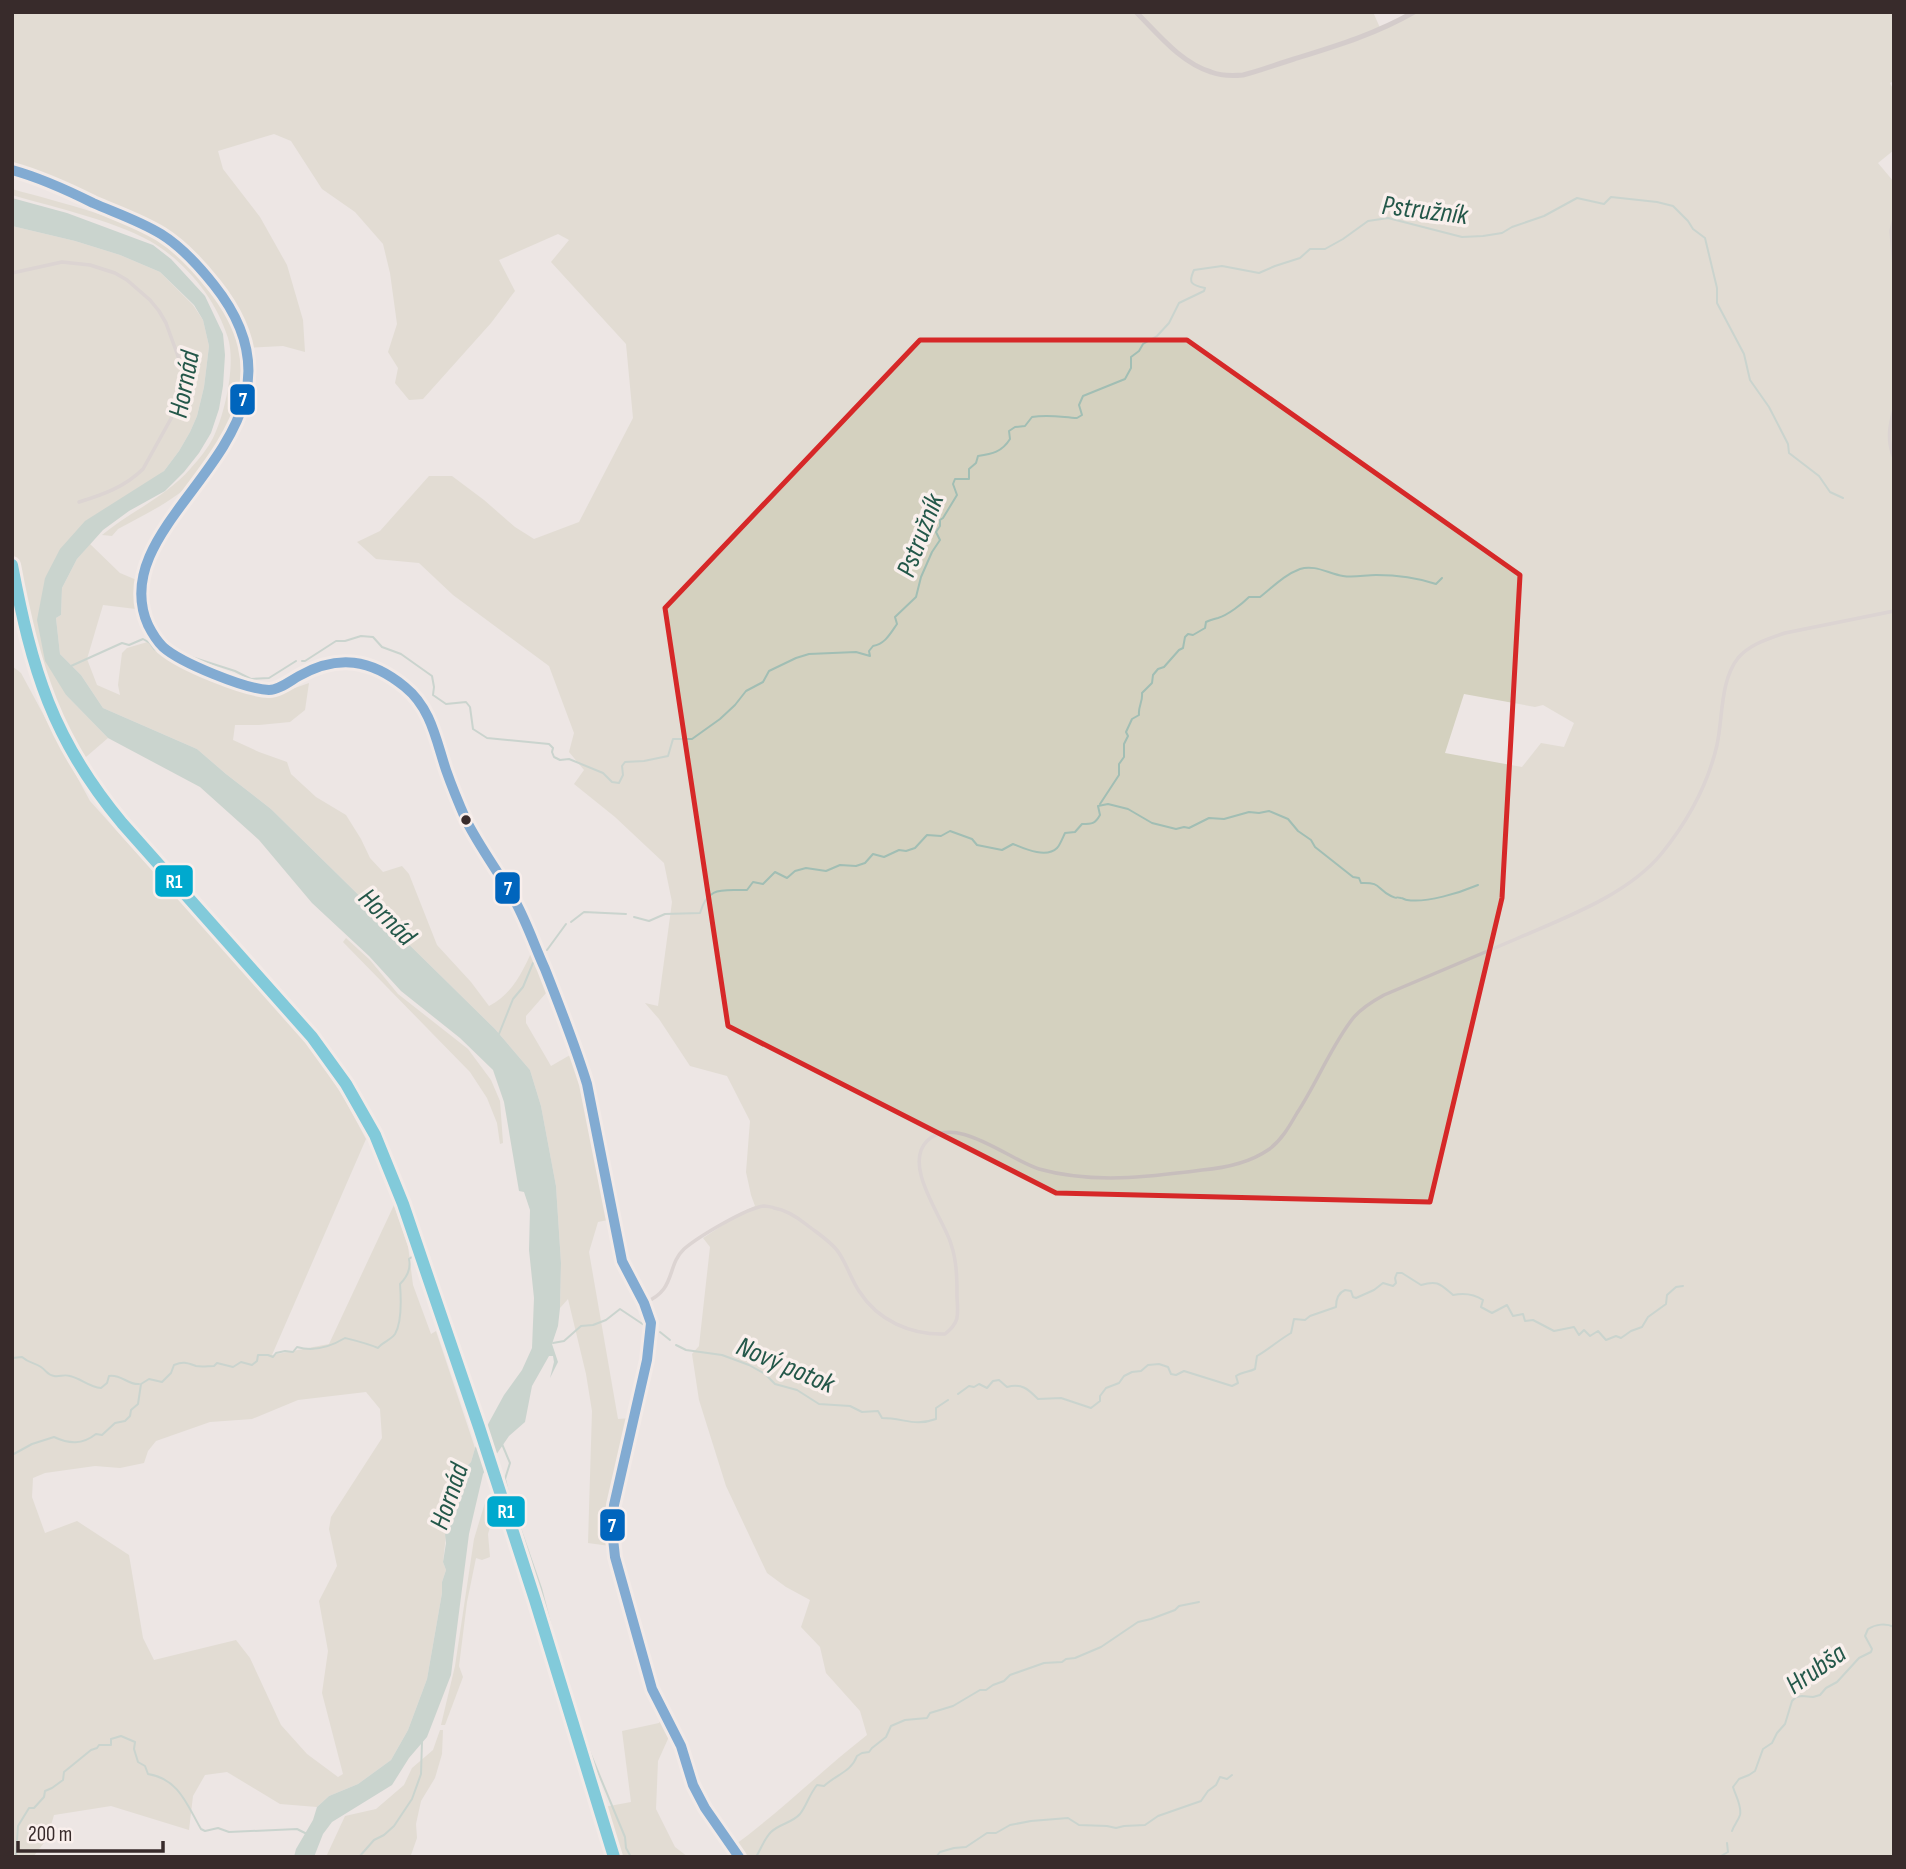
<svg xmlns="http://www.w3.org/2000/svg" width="1906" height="1869" viewBox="0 0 1906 1869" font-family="'Sofia Sans Condensed',sans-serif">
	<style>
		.green { fill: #d4d1bf; fill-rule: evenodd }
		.water { fill: #a1beb4 }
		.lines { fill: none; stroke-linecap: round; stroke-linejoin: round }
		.stream { stroke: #a1beb4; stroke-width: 2 }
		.street { stroke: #c7bebc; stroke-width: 3.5 }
		.secondary { stroke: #b7aead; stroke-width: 5 }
		.bus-1-casing { stroke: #f9efec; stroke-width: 16 }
		.bus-1 { stroke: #0065bd; stroke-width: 10 }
		.rail-1-casing { stroke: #f9efec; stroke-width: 18 }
		.rail-1 { stroke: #00a9ce; stroke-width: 12 }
		.marked { fill: none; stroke: #d62828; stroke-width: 5; stroke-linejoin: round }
		.bus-dot { fill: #382b2b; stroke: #f9efec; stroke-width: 2.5 }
		.labels { text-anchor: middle; stroke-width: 7; stroke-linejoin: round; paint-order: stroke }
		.water-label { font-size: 28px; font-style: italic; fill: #235749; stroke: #f9efec }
		.line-badge { stroke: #f9efec; stroke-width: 2.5 }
		.badge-label { font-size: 19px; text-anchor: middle; font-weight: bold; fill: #fff }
	</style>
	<rect width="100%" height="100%" fill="#ede6e4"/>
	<!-- green -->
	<g class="green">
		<path d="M12,12H1373L1381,30L1414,12H1893L1894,81L1890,83L1894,91V150L1878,163L1894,182V219L1891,231L1894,266V1857H727L737,1855L732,1847C779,1813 821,1771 867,1735L860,1711L826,1673L820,1647L801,1627L810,1600L786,1587L767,1573L726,1486L699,1400L692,1354L699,1346L710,1247L703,1238L746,1210L755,1206L751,1195L746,1172L750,1121L727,1076L690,1066L659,1019L645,1003L658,1006L672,902L664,863L615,817L574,784L584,770L569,752L574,733L549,666L453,595L419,563L376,559L357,542L380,531L429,476H452L484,500L515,527L534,539L579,522L633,418L626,344L551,262L569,240L558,234L499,260L515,291L491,323L423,399L409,400L395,383L398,368L388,352L397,324L390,273L383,244L355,212L322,189L291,141L274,134L218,151L223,169L260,217L287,265L303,320L305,352L283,346L247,348L236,317L219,292L197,265L162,234L78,195L12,173ZM1464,694L1535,707L1543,705L1574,723L1564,747L1541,743L1522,767L1445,753Z"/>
		<path d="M12,189C61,203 131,218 172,249C184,259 194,272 204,284C228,313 249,347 243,386C241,398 235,410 230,421C222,440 211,461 198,476C177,500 145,514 118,529L112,536L102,535C131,511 166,497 191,468C199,459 208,448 213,438C225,414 236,364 228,338C217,302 190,267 158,246C122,222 56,208 12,195Z"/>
		<polygon points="12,226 75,241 120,255 160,272 193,305 203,320 209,346 204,387 197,416 190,432 179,451 164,471 45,578 66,695 108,738 79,763 52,712 29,636 12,544"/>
		<path d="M90,544L120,573L139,581L144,610L103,605L87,659L97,685L120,695L118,685L122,653L127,648L151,641L165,643L215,674L251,689L275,695L309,683L305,710L290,722L259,725H235L233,740L259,752L287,762L291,774L316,797L346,815L361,839L370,858L383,872L402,866L409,874L437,945L471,982L489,1006C514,993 524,969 535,944L553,985L526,1016V1023L551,1066L577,1051L595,1107L613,1219L598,1222L589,1252L618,1419L631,1418L623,1461L614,1533L616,1541L610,1546L588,1543L592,1411L586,1374L568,1299L560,1308L561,1263L556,1186L541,1106L530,1070L495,1029L271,809L226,774L197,749L103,708L81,675L60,654L56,618L61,615L62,588L77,559Z"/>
		<path d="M12,666L21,673L90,801L309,1045L344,1098L366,1139L272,1355L329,1344L394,1205L408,1246L413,1285L431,1334L436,1331L475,1448L471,1462L468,1465L461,1479L457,1491L458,1495L448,1518L443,1562L446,1570L442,1582V1593L427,1679L408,1730L391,1760L358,1784L329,1796L317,1807L280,1804L227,1772L205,1775L193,1796L189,1830L111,1806L54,1815L47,1839L33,1857H12ZM366,1392L380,1409L382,1438L331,1517L329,1529L337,1566L319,1601L328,1651L322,1693L343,1774L338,1777L307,1754L281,1725L250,1658L236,1640L154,1660L143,1638L129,1555L77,1521L45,1533L32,1497L33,1478L45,1473L95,1466L120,1468L144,1463L148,1451L156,1441L210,1422L252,1419L298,1400Z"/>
		<polygon points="346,938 370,960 398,994 468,1049 491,1080 500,1101 503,1143 500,1144 497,1123 487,1098 470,1072 343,942"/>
		<polygon points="487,1496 493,1517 488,1534 490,1557 482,1560 476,1558 467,1602 459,1666 463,1677 445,1725 441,1725 455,1666 474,1539"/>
		<polygon points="663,1716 672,1730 658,1761 656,1809 675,1847 688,1857 620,1857 604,1807 631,1802 622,1731 659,1723"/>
		<polygon points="440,1730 443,1730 442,1754 435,1778 421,1801 416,1824 417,1838 411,1855 409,1857 326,1857 345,1816 376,1809 404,1785 412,1768 433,1750"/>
	</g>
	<!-- water -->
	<polygon class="water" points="12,198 67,213 153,245 171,259 205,296 223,334 225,355 223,386 219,409 211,433 199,453 184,472 165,491 129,511 103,530 77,559 62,588 61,615 56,618 60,654 81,675 103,708 197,749 226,774 271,809 495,1029 530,1070 541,1106 556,1186 561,1263 560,1308 558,1326 552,1344 558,1362 550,1378 554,1362 553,1356 549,1356 532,1386 525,1422 509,1436 483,1474 469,1534 451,1675 427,1737 409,1758 392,1785 332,1822 323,1834 314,1857 294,1857 296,1849 313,1820 317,1807 329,1796 358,1784 391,1760 408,1730 427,1679 442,1593 442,1582 446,1570 443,1562 446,1543 445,1533 452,1505 455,1502 461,1479 468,1465 471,1462 475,1448 504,1395 522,1370 532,1348 534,1298 529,1250 530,1210 524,1192 519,1191 504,1102 493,1070 460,1038 401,991 369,956 312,903 259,840 200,787 108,738 66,695 45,661 37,620 45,578 60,549 85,521 164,471 179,451 190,432 197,416 204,387 209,346 203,320 194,305 160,272 120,255 75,241 12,226"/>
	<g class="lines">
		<!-- stream -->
		<g class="stream">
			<polyline points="179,653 235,671 251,679 269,678 296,661"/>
			<path d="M302,661H305L336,641H345L361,636L373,637L382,647L401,654L432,676L434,687L433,695L446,704L466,702L470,707L473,729L487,738L549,744L553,748L552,752L554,757L560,760L569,759L603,773L612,782L619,783L623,775L622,766L625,762L644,761L668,756L673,739H692L720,719L735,705L746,691L763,682L769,671L796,658L809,654L856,652L870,656L869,651L873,646C885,644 890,634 897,624L895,617L916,597L921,577L932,552L940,540L936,532L940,526V520L943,518L957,495L953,484L955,479H969V469L976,463L978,456C992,454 1002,452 1010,439L1009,431L1015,427L1025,426L1032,417C1048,414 1061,417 1077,418L1082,415L1079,405L1083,396L1125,379L1131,368V357L1139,351L1143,344L1157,336L1169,323L1179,303L1204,291L1205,288C1191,285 1188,283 1194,270L1222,266L1259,273L1275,266L1300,258L1310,249H1325L1343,239L1368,221L1388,218L1462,237L1483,236L1502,233L1512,227L1544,216L1577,198L1604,204L1611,197L1657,202L1673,206L1688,221L1693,229L1705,238L1717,288V303L1744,354L1750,380L1769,407L1788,444L1789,453L1819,476L1830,492L1843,498"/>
			<polyline points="71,666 122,643 129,645 143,639 150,643 154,649 170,655"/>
			<path d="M1100,804L1119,775V764L1124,757V744L1128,736L1126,732L1132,719L1139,715C1138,706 1143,702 1142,693L1152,683L1153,675L1158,669L1164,667L1179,650L1183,648L1185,637L1188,634L1193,635L1205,628L1206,622C1210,620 1214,619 1218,618C1228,615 1242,604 1249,597H1260C1273,587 1284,575 1300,569C1315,564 1329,574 1343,576C1354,578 1365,575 1376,575C1395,575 1418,578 1436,584L1442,578"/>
			<path d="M634,917L649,921L665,914L700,913C708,885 723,891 747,890L753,882L763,884L775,872L787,878L795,871L806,868L826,871L840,865L856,866L865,863L873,854L884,857L899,850L906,851L915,848L927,835L941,836L950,831L972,839L977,845L1002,850L1013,844C1023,848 1046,859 1057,848C1060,845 1063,837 1065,833L1075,832L1082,824C1092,824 1095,824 1100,815L1098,806L1108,804L1128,809L1152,823L1176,829L1184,827L1189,828L1209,818L1224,819L1249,812L1259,813L1269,811L1288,819L1298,831L1311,840L1315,847L1353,877L1359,878L1361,883C1382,882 1376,889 1391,896C1400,900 1392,896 1401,898C1403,898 1405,900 1407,900C1427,903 1459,893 1478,885"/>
			<polyline points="571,922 584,912 626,914"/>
			<polyline points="547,950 566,924"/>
			<polyline points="499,1034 513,999 523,987 533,963"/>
			<polyline points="660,1332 670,1340"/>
			<polyline points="553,1343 564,1341 581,1326 593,1325 606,1320 620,1309 644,1325"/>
			<path d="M676,1345L686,1350L722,1355L749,1365L765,1374L775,1384L797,1390L819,1404L850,1406L862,1412L878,1411L882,1418C904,1418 914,1427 936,1419V1408L948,1400"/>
			<path d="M12,1358L22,1357C30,1364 34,1362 41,1367C47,1371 47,1375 54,1376C60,1377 64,1374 70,1376C82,1379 89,1387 101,1388L107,1383L109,1376C121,1374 128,1385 139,1384"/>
			<path d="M958,1394L969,1386L974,1387L979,1384L987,1388L993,1381L999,1380L1007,1387C1022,1383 1028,1389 1038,1399L1061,1398L1091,1408L1100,1401V1396L1106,1388L1119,1383L1124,1376L1132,1372L1141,1371L1148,1365L1159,1364L1168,1367L1171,1374L1176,1375L1184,1371L1232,1386L1238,1383L1236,1376C1242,1372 1249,1372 1255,1369L1257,1356C1269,1349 1279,1340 1291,1333L1294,1319L1305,1320L1310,1316L1336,1307C1336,1299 1338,1293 1345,1290L1351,1291L1353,1297L1356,1298L1374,1290L1383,1283L1393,1286L1396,1283L1395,1278L1397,1273H1402L1421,1285C1438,1280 1440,1284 1453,1295C1463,1293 1474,1294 1483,1300L1481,1307L1492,1313L1507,1305L1513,1316L1523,1314L1525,1321L1533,1320L1554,1331L1574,1327L1579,1335L1584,1330L1590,1336L1598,1331L1606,1340L1616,1336L1621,1338L1631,1331L1642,1327L1648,1317L1666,1304L1667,1295L1676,1287L1683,1286"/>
			<polyline points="502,1444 510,1463 505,1479 509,1496 541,1588 567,1688 591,1755 625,1837 626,1848 631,1857"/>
			<path d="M12,1455L32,1444L54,1437C69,1444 82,1445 96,1434L102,1435L115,1423L125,1421L130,1416L131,1410L138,1404L141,1384L149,1379L162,1382L171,1373L174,1365C184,1361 187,1363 196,1366C202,1367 208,1366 214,1366L217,1363L233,1367L241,1362L252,1365L257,1361L258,1355H268L273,1357L276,1353L285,1351L293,1352L297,1347C314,1352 330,1347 345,1338C357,1341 366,1343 378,1348C382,1342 390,1341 395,1334C402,1322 401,1297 400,1284C407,1277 411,1268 409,1259L413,1256"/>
			<path d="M1732,1831C1734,1825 1738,1821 1740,1815C1742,1806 1736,1797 1733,1787L1739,1779L1749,1775L1755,1771L1763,1749L1772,1743L1777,1733L1785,1724L1792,1701L1796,1697L1802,1696L1813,1697L1820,1695L1826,1688L1837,1682L1859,1658L1871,1652L1872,1649L1865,1636L1868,1629C1876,1624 1886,1623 1894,1627"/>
			<path d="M18,1857L16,1854L18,1826L29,1808H34L44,1797L45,1791L52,1788L63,1780L64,1772L91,1750L97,1748L99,1745H111V1739L121,1736L135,1742L134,1749L138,1762L145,1766L148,1774C179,1779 187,1805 201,1829L205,1831L218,1828L229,1832L297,1829L307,1834"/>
			<polyline points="359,1857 374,1840 384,1835 394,1826 412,1799 421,1774 422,1741"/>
			<path d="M756,1857C761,1849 764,1839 771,1832C779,1824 792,1823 800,1814C807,1805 809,1795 817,1785L824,1786C837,1774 851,1772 857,1756L862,1753L869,1752L872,1748L886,1737L891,1726L905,1720L927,1718L930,1713L953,1706L980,1690H986L993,1685L1004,1681L1010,1675L1044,1663L1062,1662L1066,1659L1075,1658L1101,1647L1138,1622L1151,1619L1175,1610L1179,1606L1199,1602"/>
			<polyline points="936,1857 940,1852 954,1848 966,1847 987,1833 996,1833 1010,1825 1031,1821 1068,1818 1079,1825 1107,1826 1116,1828 1124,1826 1145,1825 1158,1816 1201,1801 1208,1791 1216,1785 1220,1777 1227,1779 1232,1775"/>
			<polyline points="1719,1857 1728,1852 1727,1843"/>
		</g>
		<!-- street -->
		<g class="street">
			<polyline points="1894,219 1891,231 1894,265"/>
			<path d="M12,273L62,262L90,265L115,273L127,280L150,300L159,311L166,323L183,370L184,387L178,406L143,469C125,487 102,495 79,502"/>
			<path d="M1894,410C1889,427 1887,441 1894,458"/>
			<path d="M644,1303C677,1290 666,1266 684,1249C698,1237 746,1208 764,1206C765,1206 773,1207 774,1208C787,1210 797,1217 807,1225C817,1233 832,1242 839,1253C847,1265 851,1279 859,1291C878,1321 911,1335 945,1334C960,1322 958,1315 957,1297C957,1279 957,1262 951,1244C944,1219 902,1166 927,1141C955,1113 1009,1160 1039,1169C1092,1184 1149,1177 1202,1170C1225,1168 1249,1163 1268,1150C1281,1141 1289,1127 1297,1113C1317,1083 1332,1044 1354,1017C1362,1008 1373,1001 1384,995C1428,976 1472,958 1516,939C1564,918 1628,895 1662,853C1687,822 1708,784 1717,745C1723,717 1720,681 1738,658C1750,644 1768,639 1785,633L1894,611"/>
		</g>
		<!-- secondary -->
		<g class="secondary">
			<path d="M1136,12C1158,34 1181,63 1211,72C1221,76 1232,76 1243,75C1260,71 1277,64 1294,59C1336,46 1376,34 1414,12"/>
			<path d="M12,170C41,178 67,190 93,203C116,213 140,221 161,234C182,247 199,266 214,285C334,435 99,514 148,625C152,633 157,641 163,647C181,663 245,689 269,690C279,690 290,681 299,676C338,654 371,659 405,687C431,708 436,740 446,770C452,787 459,804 466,820C480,848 500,874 515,901C527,923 535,947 545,969C560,1007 575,1045 587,1084L622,1261L644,1303L651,1323L647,1360L614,1505L612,1529L615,1557L652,1689L681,1746L693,1785L705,1808L739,1857"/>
		</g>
		<!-- bus-1 casing -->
		<g class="bus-1-casing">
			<path id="bus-1" d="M12,170C41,178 67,190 93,203C116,213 140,221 161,234C182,247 199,266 214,285C334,435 99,514 148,625C152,633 157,641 163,647C181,663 245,689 269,690C279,690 290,681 299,676C338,654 371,659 405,687C431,708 436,740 446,770C452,787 459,804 466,820C480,848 500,874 515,901C527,923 535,947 545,969C560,1007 575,1045 587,1084L622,1261L644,1303L651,1323L647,1360L614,1505L612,1529L615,1557L652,1689L681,1746L693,1785L705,1808L739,1857"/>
		</g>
		<!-- bus-1 -->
		<use href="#bus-1" class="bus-1"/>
		<!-- rail-1 casing -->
		<g class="rail-1-casing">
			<path id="rail-1" d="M12,565C32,670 52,739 122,823L312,1037L346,1084L375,1135L403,1204L479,1427L535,1600L614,1857"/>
		</g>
		<!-- rail-1 -->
		<use href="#rail-1" class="rail-1"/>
	</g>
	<!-- marked area -->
	<path d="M0 0H1906V1869H0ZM920,340H1187L1520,575L1502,898L1430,1202L1056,1193L728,1026L665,608Z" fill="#ede6e4" fill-opacity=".55" fill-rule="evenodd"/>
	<path class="marked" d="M920,340H1187L1520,575L1502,898L1430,1202L1056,1193L728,1026L665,608Z"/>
	<!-- markers -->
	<circle class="bus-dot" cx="466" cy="820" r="6"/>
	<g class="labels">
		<!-- water labels -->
		<g class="water-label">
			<text transform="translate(1425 209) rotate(7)" y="10">Pstružník</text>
			<text transform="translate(183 384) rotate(-79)" y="10">Hornád</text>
			<text transform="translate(919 535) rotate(-69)" y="10">Pstružník</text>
			<text transform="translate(388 916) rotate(45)" y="10">Hornád</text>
			<text transform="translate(786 1364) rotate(23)" y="10">Nový potok</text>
			<text transform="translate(448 1496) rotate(-71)" y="10">Hornád</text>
			<text transform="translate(1815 1668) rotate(-35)" y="10">Hrubša</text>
		</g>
	</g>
	<g class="line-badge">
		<rect x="229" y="383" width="27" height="33" rx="7" fill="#0065bd"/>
		<rect x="154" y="864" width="40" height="34" rx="7" fill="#00a9ce"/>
		<rect x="494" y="871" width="27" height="34" rx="7" fill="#0065bd"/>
		<rect x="486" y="1495" width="40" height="33" rx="7" fill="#00a9ce"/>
		<rect x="599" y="1508" width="27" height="34" rx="7" fill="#0065bd"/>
	</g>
	<g class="badge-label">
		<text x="243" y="406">7</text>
		<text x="174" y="888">R1</text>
		<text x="508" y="895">7</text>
		<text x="506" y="1518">R1</text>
		<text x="612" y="1532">7</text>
	</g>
	<!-- border -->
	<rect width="1906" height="1869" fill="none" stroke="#382b2b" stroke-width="28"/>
	<!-- scale -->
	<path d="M18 1841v10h145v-10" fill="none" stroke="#382b2b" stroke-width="3.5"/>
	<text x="28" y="1841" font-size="21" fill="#382b2b" stroke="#f9efec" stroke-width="5" paint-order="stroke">200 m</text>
</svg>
